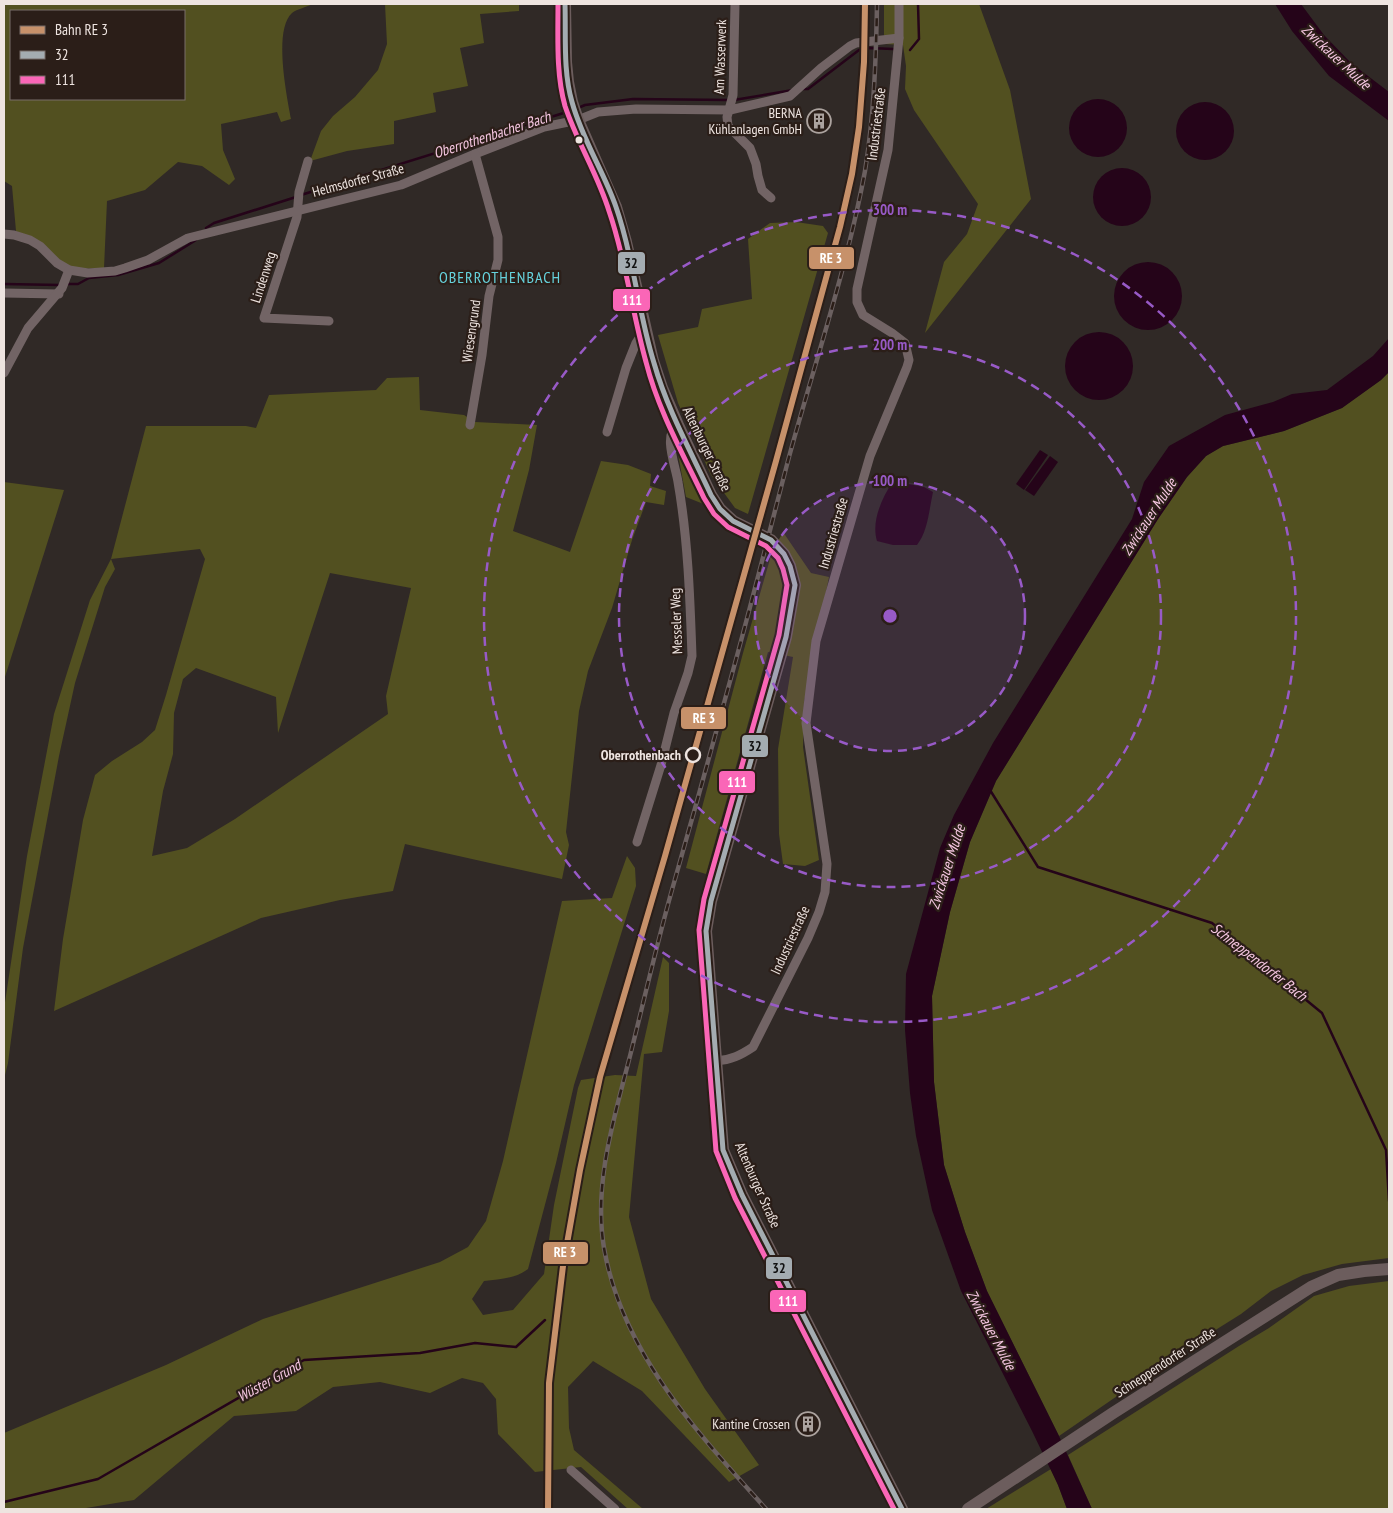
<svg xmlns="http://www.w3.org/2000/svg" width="1393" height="1513" viewBox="0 0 1393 1513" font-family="'PT Sans Narrow',sans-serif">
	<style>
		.green { fill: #525020; fill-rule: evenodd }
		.water { fill: #250419 }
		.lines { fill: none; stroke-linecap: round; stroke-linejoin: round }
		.stream { stroke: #250419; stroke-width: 2.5 }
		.street { stroke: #726465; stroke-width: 9 }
		.secondary { stroke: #6c5d5d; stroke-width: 12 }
		.rail-casing { stroke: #6b6060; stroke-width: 4.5 }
		.rail { stroke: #2b1e18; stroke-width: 2.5; stroke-dasharray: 8; stroke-linecap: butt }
		.bus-1-casing { stroke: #2b1e18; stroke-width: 9 }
		.bus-2-casing { stroke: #2b1e18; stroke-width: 9 }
		.bus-1 { stroke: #a4acb1; stroke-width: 5 }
		.bus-2 { stroke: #fa66b7; stroke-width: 5 }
		.rail-1-casing { stroke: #2b1e18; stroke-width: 10 }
		.rail-1 { stroke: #c7916a; stroke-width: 6 }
		.ring { fill: none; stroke: #985ac7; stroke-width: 2.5; stroke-dasharray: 9 6 }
		.bus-dot { fill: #eee4e0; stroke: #2b1e18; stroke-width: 2 }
		.stop-dot { fill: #2b1e18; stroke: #eee4e0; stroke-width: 2.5 }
		.labels { text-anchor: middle; stroke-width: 4.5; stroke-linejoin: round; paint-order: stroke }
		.street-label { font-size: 14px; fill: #eee4e0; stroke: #2b1e18 }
		.poi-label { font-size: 14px; fill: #eee4e0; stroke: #2b1e18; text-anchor: end }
		.stop-label { font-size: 14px; font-weight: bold; fill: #eee4e0; stroke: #2b1e18; text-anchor: end }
		.water-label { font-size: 15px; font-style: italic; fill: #f6c7e2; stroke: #2b1e18 }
		.quarter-label { font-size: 16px; letter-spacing: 1px; fill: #66d2dc; stroke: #2b1e18 }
		.centre { fill: #985ac7; stroke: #2b1e18; stroke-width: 2.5 }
		.ring-label { font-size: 15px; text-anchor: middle; font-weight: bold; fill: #985ac7; stroke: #2b1e18; stroke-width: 4.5; stroke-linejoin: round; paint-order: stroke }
		.line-badge { stroke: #2b1e18; stroke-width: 2 }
		.badge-label { font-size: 14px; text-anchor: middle; font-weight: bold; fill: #fff }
		.pale-badge-label { font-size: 14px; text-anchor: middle; font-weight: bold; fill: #111 }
	</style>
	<rect width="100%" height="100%" fill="#302926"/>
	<!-- green -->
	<g class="green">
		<path d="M4,4H313C307,7 297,9 292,13C273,30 287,97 291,119L281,122L277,112L221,124L223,150L235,179L229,185L202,166L178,162L145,190L107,201L104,268L75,269L60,264L16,231L12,186L4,181ZM11,11H184V99H11Z"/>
		<polygon points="385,4 519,4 519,11 480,14 484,43 460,48 468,86 433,93 436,112 394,121 394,144 347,151 310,161 321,131 333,116 355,97 378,70 387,44"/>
		<polygon points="884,4 979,4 1010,90 1031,199 925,333 944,262 967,234 978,204 914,110 905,89 906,66 903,45 885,44 884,34"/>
		<polygon points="796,222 823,226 828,233 748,514 735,508 711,475 678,403 658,335 698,327 702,309 752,299 748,239 770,223"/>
		<polygon points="1389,372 1389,1258 1342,1264 1303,1275 1271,1291 1241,1314 1190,1346 1059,1436 987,1291 965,1232 944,1165 934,1082 932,996 950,912 970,842 996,781 1158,519 1187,477 1206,456 1223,446 1284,431 1342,408 1381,380"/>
		<path d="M419,377L420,410L464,415L475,422L537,425L529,470L513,531L570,552L601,461L628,465L651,474L650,486L666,491L664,505L646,502L632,540L612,608L588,671L579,711L566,832L569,845L562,879L405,844L393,891L340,900L261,918L54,1011L63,939L83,820L95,775L112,761L142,742L155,730L166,695L205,559L200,549L111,559L115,569L105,587L75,683L59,756L23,948L8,1063L4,1079V1009L27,856L54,714L90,600L111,559L146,426H246L256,428L269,395L376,390L387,378ZM330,573L411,588L386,696L388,714L235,819L187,848L152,856L163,791L173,754L174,713L183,679L196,668L276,697L278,733Z"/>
		<polygon points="675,438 706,505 686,497"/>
		<polygon points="4,482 64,490 4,680"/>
		<polygon points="783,532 811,573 829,577 804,702 803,747 819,860 805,866 783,864 779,834 778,749 793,657 768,652 706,874 686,868 743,653 772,552"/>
		<path d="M627,856L635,868L636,886L574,1085L556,1163L528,1269C515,1279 500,1279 484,1281L472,1299L483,1315L513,1310L544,1274L554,1205L578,1088L581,1080L615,1075L636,1076L663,957L669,963V1011L662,1052L644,1054L629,1217L651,1299L705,1389L759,1465L729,1482L642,1391L593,1361L568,1387L569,1428L574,1450L643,1509H628L581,1467L535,1472L498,1434L496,1399L483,1383L462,1378L430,1393L380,1382L333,1387L296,1411L234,1416L134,1500L80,1509H4V1433L166,1365L263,1319L440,1262L468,1247L486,1221L503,1161L562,901L612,898Z"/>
		<polygon points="1389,1281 1389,1509 1092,1509 1068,1455 1239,1346 1269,1328 1314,1296 1349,1286"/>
		<polygon points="1051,1469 1058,1485 1067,1509 986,1509"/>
	</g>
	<!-- water -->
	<g class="water">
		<polygon points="1275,4 1301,4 1324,35 1351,63 1389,92 1389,121 1329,76 1292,31"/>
		<circle cx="1098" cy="128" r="29"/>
		<circle cx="1205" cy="131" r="29"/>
		<circle cx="1122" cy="197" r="29"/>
		<circle cx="1148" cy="296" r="34"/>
		<circle cx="1099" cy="366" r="34"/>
		<polygon points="1389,338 1389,372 1381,380 1342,408 1284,431 1223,446 1206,456 1187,477 1158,519 996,781 970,842 950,912 932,996 934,1082 944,1165 965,1232 987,1291 1059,1436 1092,1509 1067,1509 1058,1485 1032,1431 961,1291 932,1210 916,1136 910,1093 905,1030 906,974 940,848 954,815 993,743 1132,519 1144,482 1169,446 1225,415 1273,402 1292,394 1327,390 1373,356"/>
		<polygon points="1040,450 1048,455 1024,490 1016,484"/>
		<polygon points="1050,456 1058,462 1034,496 1025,490"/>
		<path d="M893,481L924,487L933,492C929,510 928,531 917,545H893L877,541C871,521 882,498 893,481Z"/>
	</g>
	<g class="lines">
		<!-- stream -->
		<g class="stream">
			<polyline points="910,50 919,39 918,4"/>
			<polyline points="801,89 808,89 859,50 870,48 893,49"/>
			<polyline points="734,100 793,90"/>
			<polyline points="578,108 585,105 633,99 729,100"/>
			<polyline points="301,195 570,111"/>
			<polyline points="206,228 214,223 296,197"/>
			<polyline points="4,284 60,285"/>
			<polyline points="65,284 78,284 89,278 118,275 159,263 196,240"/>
			<polyline points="990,790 1038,867 1212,923 1322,1013 1386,1150 1389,1201"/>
			<polyline points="4,1502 98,1479 304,1360 420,1353 475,1343 516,1347 545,1320"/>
		</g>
		<!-- street -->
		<g class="street">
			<polyline points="735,4 733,95 727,117 728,126 750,148 756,164 758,176 762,190 771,198"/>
			<polyline points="308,161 299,192 297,217 264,318 329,321"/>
			<polyline points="4,234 14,235 30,240 40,246 57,263 69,270 88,273 115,271 125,268 148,260 188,238 401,185 475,154 544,127 578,120 598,112 636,109 730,110 790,96 821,68 850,46 856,43 899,38"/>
			<polyline points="4,293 59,294"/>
			<polyline points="4,373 28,328 62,288 69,270"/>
			<polyline points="470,425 482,355 489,296 498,260 498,237 475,154"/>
			<polyline points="607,432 626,368 636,343 640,337 646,334"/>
			<path d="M637,842L661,765L674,713L688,673L692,656C690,598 688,539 678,482C676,467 662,434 678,425"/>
			<path d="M716,1061C731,1060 741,1055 753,1047L808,938L819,912L825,892L827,864L806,723L816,641L870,456L907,367L909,360L905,343L892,333L863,315L857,302V289L888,150L899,38V4"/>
			<polyline points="571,1470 615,1509"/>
		</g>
		<!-- secondary -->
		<g class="secondary">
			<polyline points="565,4 566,62 568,82 572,102 578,120 616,207 626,242 653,361 662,388 678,425 711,495 720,509 733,521 771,540 784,554 790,566 795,585 786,637 711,901 706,931 723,1150 742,1195 902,1509"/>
			<polyline points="968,1509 1113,1413 1311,1287 1338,1275 1364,1271 1389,1269"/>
		</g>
		<!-- rail casing -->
		<g class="rail-casing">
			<path id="rail" d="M766,1509C698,1433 622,1353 604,1248C593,1182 615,1116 631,1052C644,1000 656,948 670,897C691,823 712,748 732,674C752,602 770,529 789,457C815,362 847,268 865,171C874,116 876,60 877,4"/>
		</g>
		<!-- rail -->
		<use href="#rail" class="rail"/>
		<!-- bus-1 casing -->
		<g class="bus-1-casing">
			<path id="bus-1" d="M565,4C566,37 563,71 572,102C582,139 604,172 616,207C634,258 638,312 654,363C667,409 691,452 711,495L720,509L733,521L771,540L784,554L790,566L795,585L786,637L711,901L706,931L723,1150L742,1195L902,1509"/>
		</g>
		<!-- bus-2 casing -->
		<g class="bus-2-casing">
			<path id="bus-2" d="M558,4C558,38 556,74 565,106C577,142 598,175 609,211C626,260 632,312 646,362C658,410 683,454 704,498L714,514L728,527L766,546L778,558L783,569L787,585L779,635L704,899L699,930L716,1151L735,1198L894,1509"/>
		</g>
		<!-- bus-1 -->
		<use href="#bus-1" class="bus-1"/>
		<!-- bus-2 -->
		<use href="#bus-2" class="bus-2"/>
		<!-- rail-1 casing -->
		<g class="rail-1-casing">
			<polyline id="rail-1" points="548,1509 549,1383 563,1266 580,1170 600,1077 665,856 776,461 840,227 852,174 859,127 864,62 865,4"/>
		</g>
		<!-- rail-1 -->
		<use href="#rail-1" class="rail-1"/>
	</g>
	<!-- distance rings -->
	<circle cx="890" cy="616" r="135" fill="#985ac7" fill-opacity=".12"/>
	<g class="ring">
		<circle cx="890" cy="616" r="135"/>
		<circle cx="890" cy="616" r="271"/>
		<circle cx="890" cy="616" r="406"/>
	</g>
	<!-- icons -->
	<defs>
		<g id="building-ring" transform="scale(1.25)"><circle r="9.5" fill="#2b1e18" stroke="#aca39f" stroke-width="1.5"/><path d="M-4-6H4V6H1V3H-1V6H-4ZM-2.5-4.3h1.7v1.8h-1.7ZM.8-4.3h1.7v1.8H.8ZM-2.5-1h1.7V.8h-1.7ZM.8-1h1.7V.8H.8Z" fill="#aca39f"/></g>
	</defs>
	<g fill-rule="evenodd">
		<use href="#building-ring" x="819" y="121"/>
		<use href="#building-ring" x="808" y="1424"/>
	</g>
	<!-- markers -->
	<circle class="bus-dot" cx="579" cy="140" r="4.5"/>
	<circle class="stop-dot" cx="693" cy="755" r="7"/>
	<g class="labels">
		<!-- street labels -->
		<g class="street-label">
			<text transform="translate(720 57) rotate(-88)" y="5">Am Wasserwerk</text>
			<text transform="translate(876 124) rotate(-83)" y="5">Industriestraße</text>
			<text transform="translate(358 180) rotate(-15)" y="5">Helmsdorfer Straße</text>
			<text transform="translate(263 277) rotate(-72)" y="5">Lindenweg</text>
			<text transform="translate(471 331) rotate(-82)" y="5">Wiesengrund</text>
			<text transform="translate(707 449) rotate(64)" y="5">Altenburger Straße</text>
			<text transform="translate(833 533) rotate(-74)" y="5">Industriestraße</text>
			<text transform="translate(676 621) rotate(-92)" y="5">Messeler Weg</text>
			<text transform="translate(790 940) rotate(-65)" y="5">Industriestraße</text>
			<text transform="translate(758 1185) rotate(66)" y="5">Altenburger Straße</text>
			<text transform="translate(1165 1362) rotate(-33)" y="5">Schneppendorfer Straße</text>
		</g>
		<!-- poi labels -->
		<g class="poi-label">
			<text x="802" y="118">BERNA<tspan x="802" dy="16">Kühlanlagen GmbH</tspan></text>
			<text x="790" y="1429">Kantine Crossen</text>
		</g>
		<!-- stop labels -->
		<g class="stop-label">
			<text x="681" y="760">Oberrothenbach</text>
		</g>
		<!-- water labels -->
		<g class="water-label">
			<text transform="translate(1336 57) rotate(43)" y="5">Zwickauer Mulde</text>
			<text transform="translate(492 135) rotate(-18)" y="5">Oberrothenbacher Bach</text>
			<text transform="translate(1149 517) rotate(-57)" y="5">Zwickauer Mulde</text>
			<text transform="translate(947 867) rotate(-72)" y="5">Zwickauer Mulde</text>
			<text transform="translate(1259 962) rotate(38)" y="5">Schneppendorfer Bach</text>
			<text transform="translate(991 1330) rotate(62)" y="5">Zwickauer Mulde</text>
			<text transform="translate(269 1381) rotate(-29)" y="5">Wüster Grund</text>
		</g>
		<!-- quarter labels -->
		<g class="quarter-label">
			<text x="500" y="283">OBERROTHENBACH</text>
		</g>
	</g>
	<circle cx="890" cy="616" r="8" class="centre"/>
	<g class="ring-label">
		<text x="890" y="215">300 m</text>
		<text x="890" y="350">200 m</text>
		<text x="890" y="486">100 m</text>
	</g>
	<g class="line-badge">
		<rect x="808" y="246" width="47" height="24" rx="5" fill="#c7916a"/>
		<rect x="617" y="251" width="29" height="24" rx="5" fill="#a4acb1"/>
		<rect x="612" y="288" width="39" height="24" rx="5" fill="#fa66b7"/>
		<rect x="680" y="706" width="47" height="24" rx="5" fill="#c7916a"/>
		<rect x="741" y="734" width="28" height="24" rx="5" fill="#a4acb1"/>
		<rect x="718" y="770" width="38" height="24" rx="5" fill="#fa66b7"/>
		<rect x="542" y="1241" width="47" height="24" rx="5" fill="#c7916a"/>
		<rect x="765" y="1256" width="28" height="24" rx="5" fill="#a4acb1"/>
		<rect x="769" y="1289" width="38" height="24" rx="5" fill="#fa66b7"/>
	</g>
	<g class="badge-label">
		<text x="831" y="263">RE 3</text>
		<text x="632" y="305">111</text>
		<text x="704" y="723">RE 3</text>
		<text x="737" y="787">111</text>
		<text x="565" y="1257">RE 3</text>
		<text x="788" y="1306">111</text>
	</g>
	<g class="pale-badge-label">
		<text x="631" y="268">32</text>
		<text x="755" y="751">32</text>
		<text x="779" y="1273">32</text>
	</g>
	<!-- border -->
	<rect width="1393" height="1513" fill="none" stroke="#eee4e0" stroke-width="10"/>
	<!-- legend -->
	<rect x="10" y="10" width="175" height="90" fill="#2b1e18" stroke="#796d68"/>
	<rect x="20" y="26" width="25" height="8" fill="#c7916a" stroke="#796d68"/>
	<text x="55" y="35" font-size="15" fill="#eee4e0">Bahn RE 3</text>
	<rect x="20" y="51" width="25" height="8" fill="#a4acb1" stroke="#796d68"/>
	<text x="55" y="60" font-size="15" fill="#eee4e0">32</text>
	<rect x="20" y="76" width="25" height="8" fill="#fa66b7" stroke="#796d68"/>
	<text x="55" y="85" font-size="15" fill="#eee4e0">111</text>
</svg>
